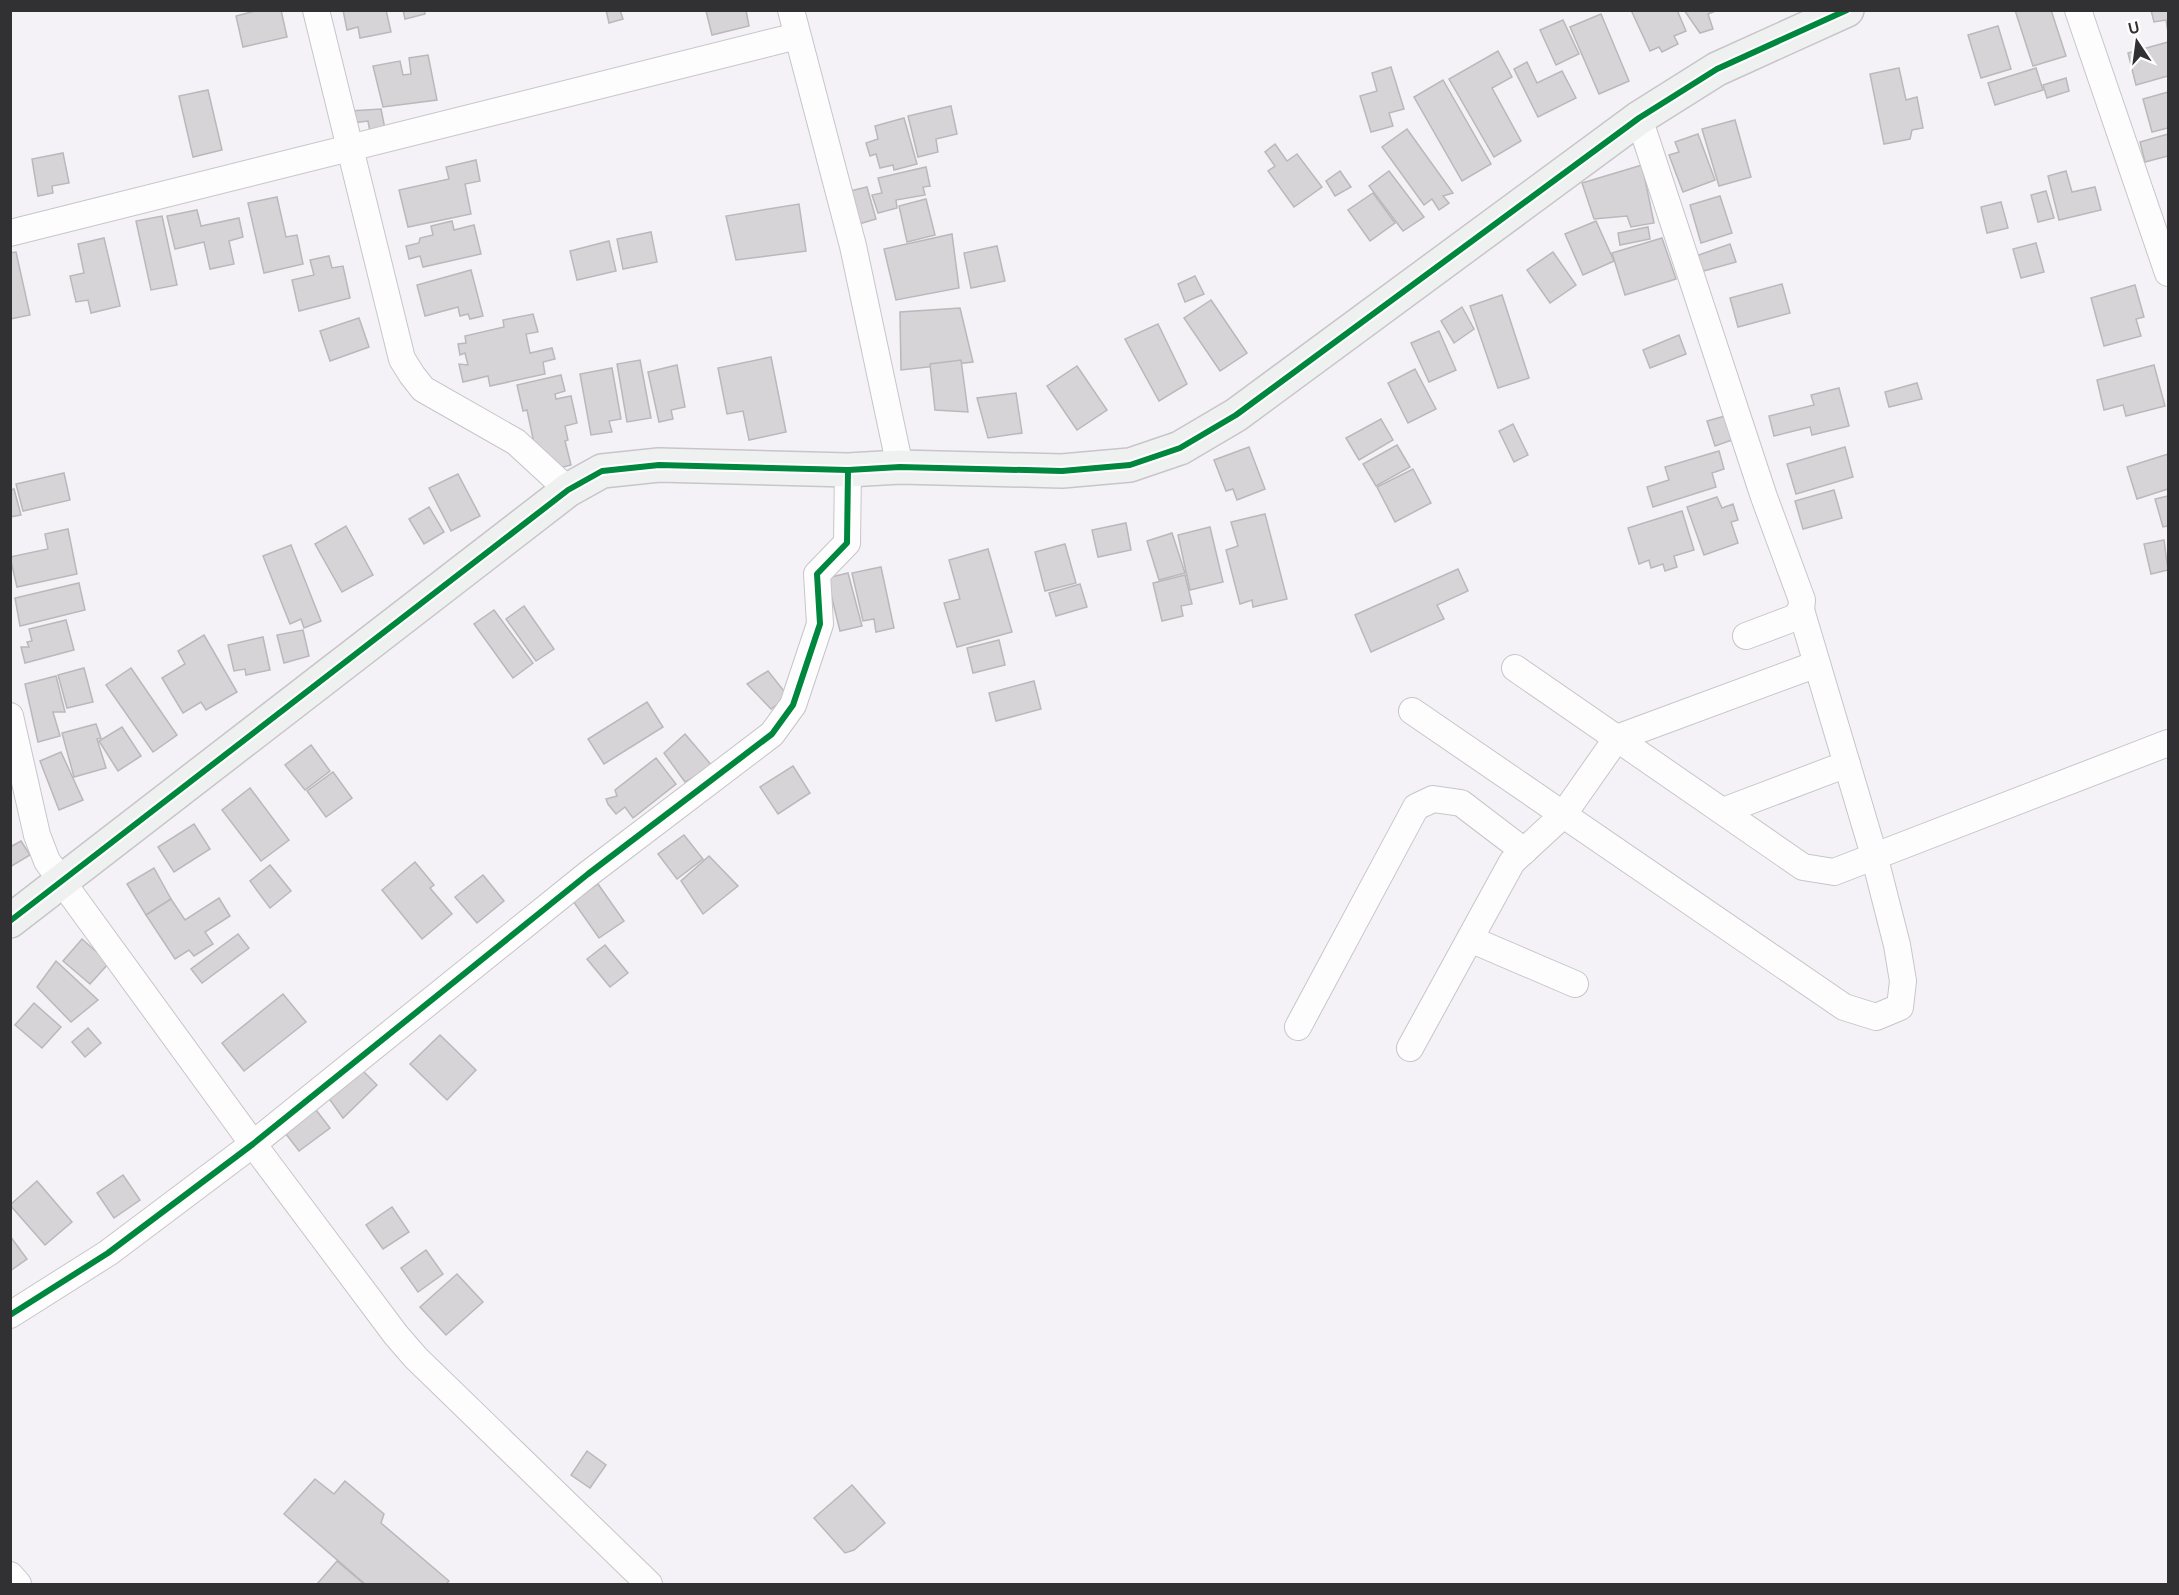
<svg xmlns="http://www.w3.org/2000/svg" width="2179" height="1595" viewBox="0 0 2179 1595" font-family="Overpass,sans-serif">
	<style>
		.building { fill: #d7d4d8; stroke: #bab8bb; stroke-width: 1.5 }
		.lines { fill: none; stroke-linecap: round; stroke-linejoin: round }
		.street-casing { stroke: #c7c5c9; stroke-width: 28 }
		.secondary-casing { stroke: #c7c5c9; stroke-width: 36 }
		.street { stroke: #fefdfe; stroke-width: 26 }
		.secondary { stroke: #eff1f0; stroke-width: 33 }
		.cycleway-casing { stroke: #fff; stroke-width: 10 }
		.cycleway { stroke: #00873e; stroke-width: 6 }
	</style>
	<rect width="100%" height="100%" fill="#f5f2f7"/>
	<!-- building -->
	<g class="building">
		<polygon points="259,10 281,10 287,37 243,47 236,16"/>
		<polygon points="343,10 386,10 391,32 360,38 358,27 347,30"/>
		<polygon points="403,10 424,10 425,14 405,19"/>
		<polygon points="606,10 620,10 623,19 609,23"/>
		<polygon points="746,10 749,26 712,35 706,11"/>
		<polygon points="1631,10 1677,10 1686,31 1674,36 1678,44 1662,52 1659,47 1650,51"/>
		<polygon points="1684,10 1718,10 1708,14 1713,29 1700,33"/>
		<polygon points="2015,10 2051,10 2066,56 2033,66"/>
		<polygon points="2151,10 2168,10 2168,32 2166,20 2154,22"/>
		<polygon points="1601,14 1629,81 1599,94 1570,27"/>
		<polygon points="1563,20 1579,54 1556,65 1540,30"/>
		<polygon points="1998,26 2011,69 1981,78 1968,35"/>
		<polygon points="2168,42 2168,76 2136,85 2128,53"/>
		<polygon points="1498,51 1512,77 1492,88 1521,141 1494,157 1449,79"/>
		<polygon points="428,55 437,100 383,107 373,66 400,61 403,75 411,74 409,58"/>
		<polygon points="1527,62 1537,83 1562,71 1576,98 1538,117 1514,69"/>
		<polygon points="1391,67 1404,109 1389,113 1393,126 1371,132 1360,96 1377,91 1372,73"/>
		<polygon points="1899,68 1906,100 1917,97 1923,128 1912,130 1910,139 1884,144 1870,74"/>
		<polygon points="2036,68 2043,90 1995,105 1988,83"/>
		<polygon points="2066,78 2069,91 2047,98 2043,85"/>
		<polygon points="1443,80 1491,164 1462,181 1414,97"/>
		<polygon points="208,90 222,150 193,157 179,96"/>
		<polygon points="2168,92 2168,128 2152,132 2143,99"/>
		<polygon points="951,106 957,134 936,139 938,152 918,157 908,116"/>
		<polygon points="381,109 385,129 370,132 368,121 353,123 350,111"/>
		<polygon points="904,118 917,164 894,170 893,165 880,168 876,154 870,156 866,143 878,139 875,126"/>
		<polygon points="1735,120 1751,177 1719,186 1702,129"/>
		<polygon points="1407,129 1453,193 1443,196 1449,203 1439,210 1432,199 1424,205 1382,147"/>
		<polygon points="1698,134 1715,180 1683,192 1669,155 1679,152 1675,142"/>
		<polygon points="2168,134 2168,156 2145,162 2140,142"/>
		<polygon points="1275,144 1287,161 1297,154 1322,187 1294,207 1268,171 1275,166 1265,152"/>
		<polygon points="63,153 69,183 52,186 53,193 38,196 32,159"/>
		<polygon points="476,160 480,181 465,184 471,214 408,227 399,190 449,179 446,167"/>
		<polygon points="1642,165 1654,223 1631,227 1627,216 1594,219 1582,183"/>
		<polygon points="926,167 930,186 923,187 925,195 896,200 897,208 878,213 872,195 882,193 878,178"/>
		<polygon points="1340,171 1351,187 1335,196 1326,181"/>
		<polygon points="1389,171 1424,217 1403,231 1369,186"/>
		<polygon points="2066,171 2072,192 2095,187 2101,210 2059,220 2048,176"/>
		<polygon points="867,187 876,219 859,224 850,191"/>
		<polygon points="2046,191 2054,218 2038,222 2031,195"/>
		<polygon points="1373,193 1395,223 1370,241 1348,210"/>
		<polygon points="1720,196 1732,233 1701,243 1690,205"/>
		<polygon points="277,197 286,237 297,235 303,264 264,273 248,203"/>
		<polygon points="926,199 935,235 907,242 899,206"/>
		<polygon points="2001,202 2008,228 1987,233 1981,207"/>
		<polygon points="799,204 806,251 736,260 726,216"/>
		<polygon points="197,210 201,226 239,218 243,237 229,241 234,264 210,269 204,242 175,249 167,216"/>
		<polygon points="162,216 177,285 151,290 136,221"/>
		<polygon points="452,221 454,230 474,225 481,254 423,267 420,256 409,259 406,246 419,243 420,238 433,235 431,226"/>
		<polygon points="1596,221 1614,261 1583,275 1565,234"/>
		<polygon points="1648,227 1650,239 1620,245 1618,233"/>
		<polygon points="651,232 657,262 623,269 617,239"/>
		<polygon points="952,234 959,288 896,300 884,249"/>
		<polygon points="104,238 120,306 91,313 88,300 76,302 70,276 84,273 78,244"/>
		<polygon points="1662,238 1676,279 1625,295 1612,253"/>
		<polygon points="609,241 616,271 577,280 570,251"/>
		<polygon points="2036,243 2044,272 2021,278 2013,249"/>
		<polygon points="1730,244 1736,262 1700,272 1696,256"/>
		<polygon points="997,246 1005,281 971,288 964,253"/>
		<polygon points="16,252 30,315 10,319 10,253"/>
		<polygon points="1553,252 1576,285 1550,303 1527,270"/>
		<polygon points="329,256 332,268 343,266 350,298 299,311 292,280 314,275 310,260"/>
		<polygon points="471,270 483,316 470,319 468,314 460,316 458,307 425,316 417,285"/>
		<polygon points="1195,276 1204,294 1185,302 1178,284"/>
		<polygon points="1782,284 1790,313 1738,327 1730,298"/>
		<polygon points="2135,285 2144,317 2136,319 2141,336 2104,346 2091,298"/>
		<polygon points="1502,295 1529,378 1498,388 1470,306"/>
		<polygon points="1211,300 1247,353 1220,371 1184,318"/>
		<polygon points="1462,307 1474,329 1454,343 1441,321"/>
		<polygon points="960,308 973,362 901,370 900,312"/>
		<polygon points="533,314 538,332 526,334 530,353 552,348 555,359 543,362 545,374 490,386 488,376 463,382 459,364 468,365 465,353 460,355 458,344 466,343 465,336 504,327 503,320"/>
		<polygon points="359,318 369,347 330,361 320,331"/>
		<polygon points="1158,324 1187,384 1159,401 1125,339"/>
		<polygon points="1439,331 1456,370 1429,382 1411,343"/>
		<polygon points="1679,335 1686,354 1650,368 1643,350"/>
		<polygon points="771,357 786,432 749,440 743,411 727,414 718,368"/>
		<polygon points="640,360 651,418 627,422 617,364"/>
		<polygon points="961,360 968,412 935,410 930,364"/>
		<polygon points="677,365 685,407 671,410 673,419 659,422 648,372"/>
		<polygon points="2154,365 2165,406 2126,416 2123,405 2104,410 2097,380"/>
		<polygon points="1077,366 1107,410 1077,430 1047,386"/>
		<polygon points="612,368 621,419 609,421 612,432 591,435 580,374"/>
		<polygon points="1415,369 1436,409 1408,423 1388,383"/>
		<polygon points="561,375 565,391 555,394 556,399 571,396 577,423 565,426 568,440 565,441 571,465 552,470 535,448 527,410 523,411 517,385"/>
		<polygon points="1917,383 1922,399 1889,407 1885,392"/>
		<polygon points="1839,388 1849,426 1812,435 1810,427 1774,436 1769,416 1814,405 1811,395"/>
		<polygon points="1016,393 1022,433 988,438 977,398"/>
		<polygon points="1725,416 1732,440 1715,446 1707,421"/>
		<polygon points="1381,419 1393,440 1359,460 1346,438"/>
		<polygon points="1513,424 1528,455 1514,462 1499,431"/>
		<polygon points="1397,445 1410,467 1376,486 1363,464"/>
		<polygon points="1249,447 1265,489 1237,500 1233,489 1226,491 1214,460"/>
		<polygon points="1845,447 1853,477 1796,494 1787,464"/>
		<polygon points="1719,451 1724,469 1712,473 1716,487 1653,507 1647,487 1669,480 1665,467"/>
		<polygon points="2168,454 2168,489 2137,499 2127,467"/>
		<polygon points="1413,469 1431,503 1395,522 1377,487"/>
		<polygon points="64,473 70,500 23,511 16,484"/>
		<polygon points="458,474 480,516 451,531 429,488"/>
		<polygon points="14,489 21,515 10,517 10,490"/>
		<polygon points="1834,490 1842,518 1803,529 1795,501"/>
		<polygon points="2168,496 2168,526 2163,527 2155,499"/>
		<polygon points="1717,497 1722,508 1733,504 1738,520 1731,522 1738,543 1704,555 1687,507"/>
		<polygon points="429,507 444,532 424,544 409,519"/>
		<polygon points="1682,511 1694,550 1674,556 1677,567 1665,571 1663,564 1651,568 1649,560 1639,564 1628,528"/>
		<polygon points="1265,514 1287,599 1253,607 1252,600 1240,604 1226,550 1238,546 1231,522"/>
		<polygon points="1126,523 1131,550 1098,557 1092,530"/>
		<polygon points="346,526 373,575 342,592 315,544"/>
		<polygon points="1210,527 1223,582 1190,590 1178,535"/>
		<polygon points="68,529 77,574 17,587 10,557 48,549 45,534"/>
		<polygon points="1172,533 1185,573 1159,580 1147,541"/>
		<polygon points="2164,540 2168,570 2151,574 2144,544"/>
		<polygon points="1065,544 1076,583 1045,591 1035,552"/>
		<polygon points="291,545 321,621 304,628 301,619 290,624 263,556"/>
		<polygon points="988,549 1012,632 957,647 944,603 960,599 949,560"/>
		<polygon points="881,567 894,628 876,632 874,619 863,621 852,573"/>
		<polygon points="1458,569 1468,591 1437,605 1444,619 1371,652 1355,615"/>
		<polygon points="848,573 862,626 840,631 827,578"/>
		<polygon points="1185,575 1192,604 1181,606 1183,616 1162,621 1153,583"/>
		<polygon points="79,583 85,610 20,626 15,598"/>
		<polygon points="1080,584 1087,607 1056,616 1049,593"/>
		<polygon points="524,606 554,649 536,661 506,619"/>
		<polygon points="494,610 533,663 513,678 474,624"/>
		<polygon points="66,620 74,650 25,663 21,647 29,647 27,642 32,641 29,629"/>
		<polygon points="303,630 309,656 284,663 277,635"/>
		<polygon points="204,635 237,692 206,710 201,702 183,713 162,678 185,664 178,651"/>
		<polygon points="263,637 270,670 246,675 245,669 234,671 228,645"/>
		<polygon points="999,640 1005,665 973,673 967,648"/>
		<polygon points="84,668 93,702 67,708 58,675"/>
		<polygon points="131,668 177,735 153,752 106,685"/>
		<polygon points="768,671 788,696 771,709 747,684"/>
		<polygon points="56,676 65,712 53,712 60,736 38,742 25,684"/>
		<polygon points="1034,681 1041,709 996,721 989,693"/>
		<polygon points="647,702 663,727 604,764 588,739"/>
		<polygon points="96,724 101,738 97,739 106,768 74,777 62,733"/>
		<polygon points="122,727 141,756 118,771 99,741"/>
		<polygon points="685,734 713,767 685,782 664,753"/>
		<polygon points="311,745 330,771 305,790 285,765"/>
		<polygon points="61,752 83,800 59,810 40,761"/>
		<polygon points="656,758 676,784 633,818 625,807 616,814 608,804 606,799 617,796 615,790"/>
		<polygon points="793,766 810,793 778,814 760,787"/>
		<polygon points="333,772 352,798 326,817 307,791"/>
		<polygon points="250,788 289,840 261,861 222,810"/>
		<polygon points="194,824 210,849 174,872 158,847"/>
		<polygon points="684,835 703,859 677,879 658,854"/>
		<polygon points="21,841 30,855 10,867 10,847"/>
		<polygon points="709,856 738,886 703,914 681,881"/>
		<polygon points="415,862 434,885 430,888 452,914 422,939 382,890"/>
		<polygon points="270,865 291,891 270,908 250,881"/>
		<polygon points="154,868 171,899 146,915 127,884"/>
		<polygon points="483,875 504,901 477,923 455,897"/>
		<polygon points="598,884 624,921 599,938 573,901"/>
		<polygon points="219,898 230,916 205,932 213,944 194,956 189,950 175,959 146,915 171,899 185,920"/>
		<polygon points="238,934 249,948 202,983 191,969"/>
		<polygon points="82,939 109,963 90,984 63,961"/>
		<polygon points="605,945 628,973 610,987 587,959"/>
		<polygon points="56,961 98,1000 71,1022 37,987"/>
		<polygon points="283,994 306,1022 244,1071 222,1043"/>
		<polygon points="34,1003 61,1027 42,1048 15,1025"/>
		<polygon points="88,1028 101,1043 85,1057 72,1042"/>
		<polygon points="440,1035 476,1070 447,1100 410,1064"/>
		<polygon points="358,1066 377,1085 343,1118 325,1093"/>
		<polygon points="313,1106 330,1128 299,1151 282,1129"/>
		<polygon points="123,1175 140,1200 114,1218 97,1193"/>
		<polygon points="37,1181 72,1222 45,1245 10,1205"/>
		<polygon points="392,1207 409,1232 383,1249 366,1225"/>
		<polygon points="10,1236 27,1259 10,1271"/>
		<polygon points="426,1250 443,1274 418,1292 401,1268"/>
		<polygon points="457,1274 483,1302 446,1335 420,1307"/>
		<polygon points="587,1451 606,1465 590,1488 571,1475"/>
		<polygon points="315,1479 334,1494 345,1481 384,1514 381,1523 449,1581 446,1584 365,1584 284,1514"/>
		<polygon points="852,1485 885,1523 854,1550 845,1553 814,1518"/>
		<polygon points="337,1561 364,1584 317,1584"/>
	</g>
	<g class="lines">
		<!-- street casing -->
		<g class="street-casing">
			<g id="street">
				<polyline points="316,10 402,359 412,375 423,389 516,442 568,490"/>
				<polyline points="791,10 853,246 900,467"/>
				<polyline points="2078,10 2168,273"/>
				<polyline points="1639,118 1764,497 1802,600 1801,610 1794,618 1746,636"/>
				<polyline points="10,233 797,36"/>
				<polyline points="1515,668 1803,867 1834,872 2168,743"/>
				<polyline points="1412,711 1844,1007 1876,1017 1900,1007 1903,981 1897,945 1874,855 1801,610"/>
				<polyline points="10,716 37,835 47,861 253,1144 396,1335 416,1358 649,1584"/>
				<polyline points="1723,811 1847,764"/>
				<polyline points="1470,939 1575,984"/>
				<polyline points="1298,1027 1416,807 1433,799 1461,803 1524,851"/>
				<polyline points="1410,1048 1512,862 1563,815 1617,738 1817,664"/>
				<polyline points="10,1315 108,1253 253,1144 588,874 772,734 793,705 820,624 817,574 847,543 848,470"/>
				<polyline points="10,1575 18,1584"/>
			</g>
		</g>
		<!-- secondary casing -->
		<g class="secondary-casing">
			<polyline id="secondary" points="10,921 568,490 602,471 659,465 848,470 900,467 1062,471 1130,465 1180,448 1236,415 1639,118 1717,69 1847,10"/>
		</g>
		<!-- street -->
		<use href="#street" class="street"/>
		<!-- secondary -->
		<use href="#secondary" class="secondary"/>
		<!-- cycleway casing -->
		<g class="cycleway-casing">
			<g id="cycleway">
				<polyline points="10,921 568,490 602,471 659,465 848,470 900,467 1062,471 1130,465 1180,448 1236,415 1639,118 1717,69 1847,10"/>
				<polyline points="10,1315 108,1253 253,1144 588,874 772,734 793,705 820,624 817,574 847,543 848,470"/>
			</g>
		</g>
		<!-- cycleway -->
		<use href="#cycleway" class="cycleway"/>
	</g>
	<!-- border -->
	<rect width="2179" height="1595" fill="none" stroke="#313032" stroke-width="24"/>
	<!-- north arrow -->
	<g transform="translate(2137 42) rotate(347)" stroke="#ffffff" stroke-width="4.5" paint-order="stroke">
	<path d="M0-4.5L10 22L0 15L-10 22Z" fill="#313032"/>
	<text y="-9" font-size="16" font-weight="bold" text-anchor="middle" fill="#313032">U</text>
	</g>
</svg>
